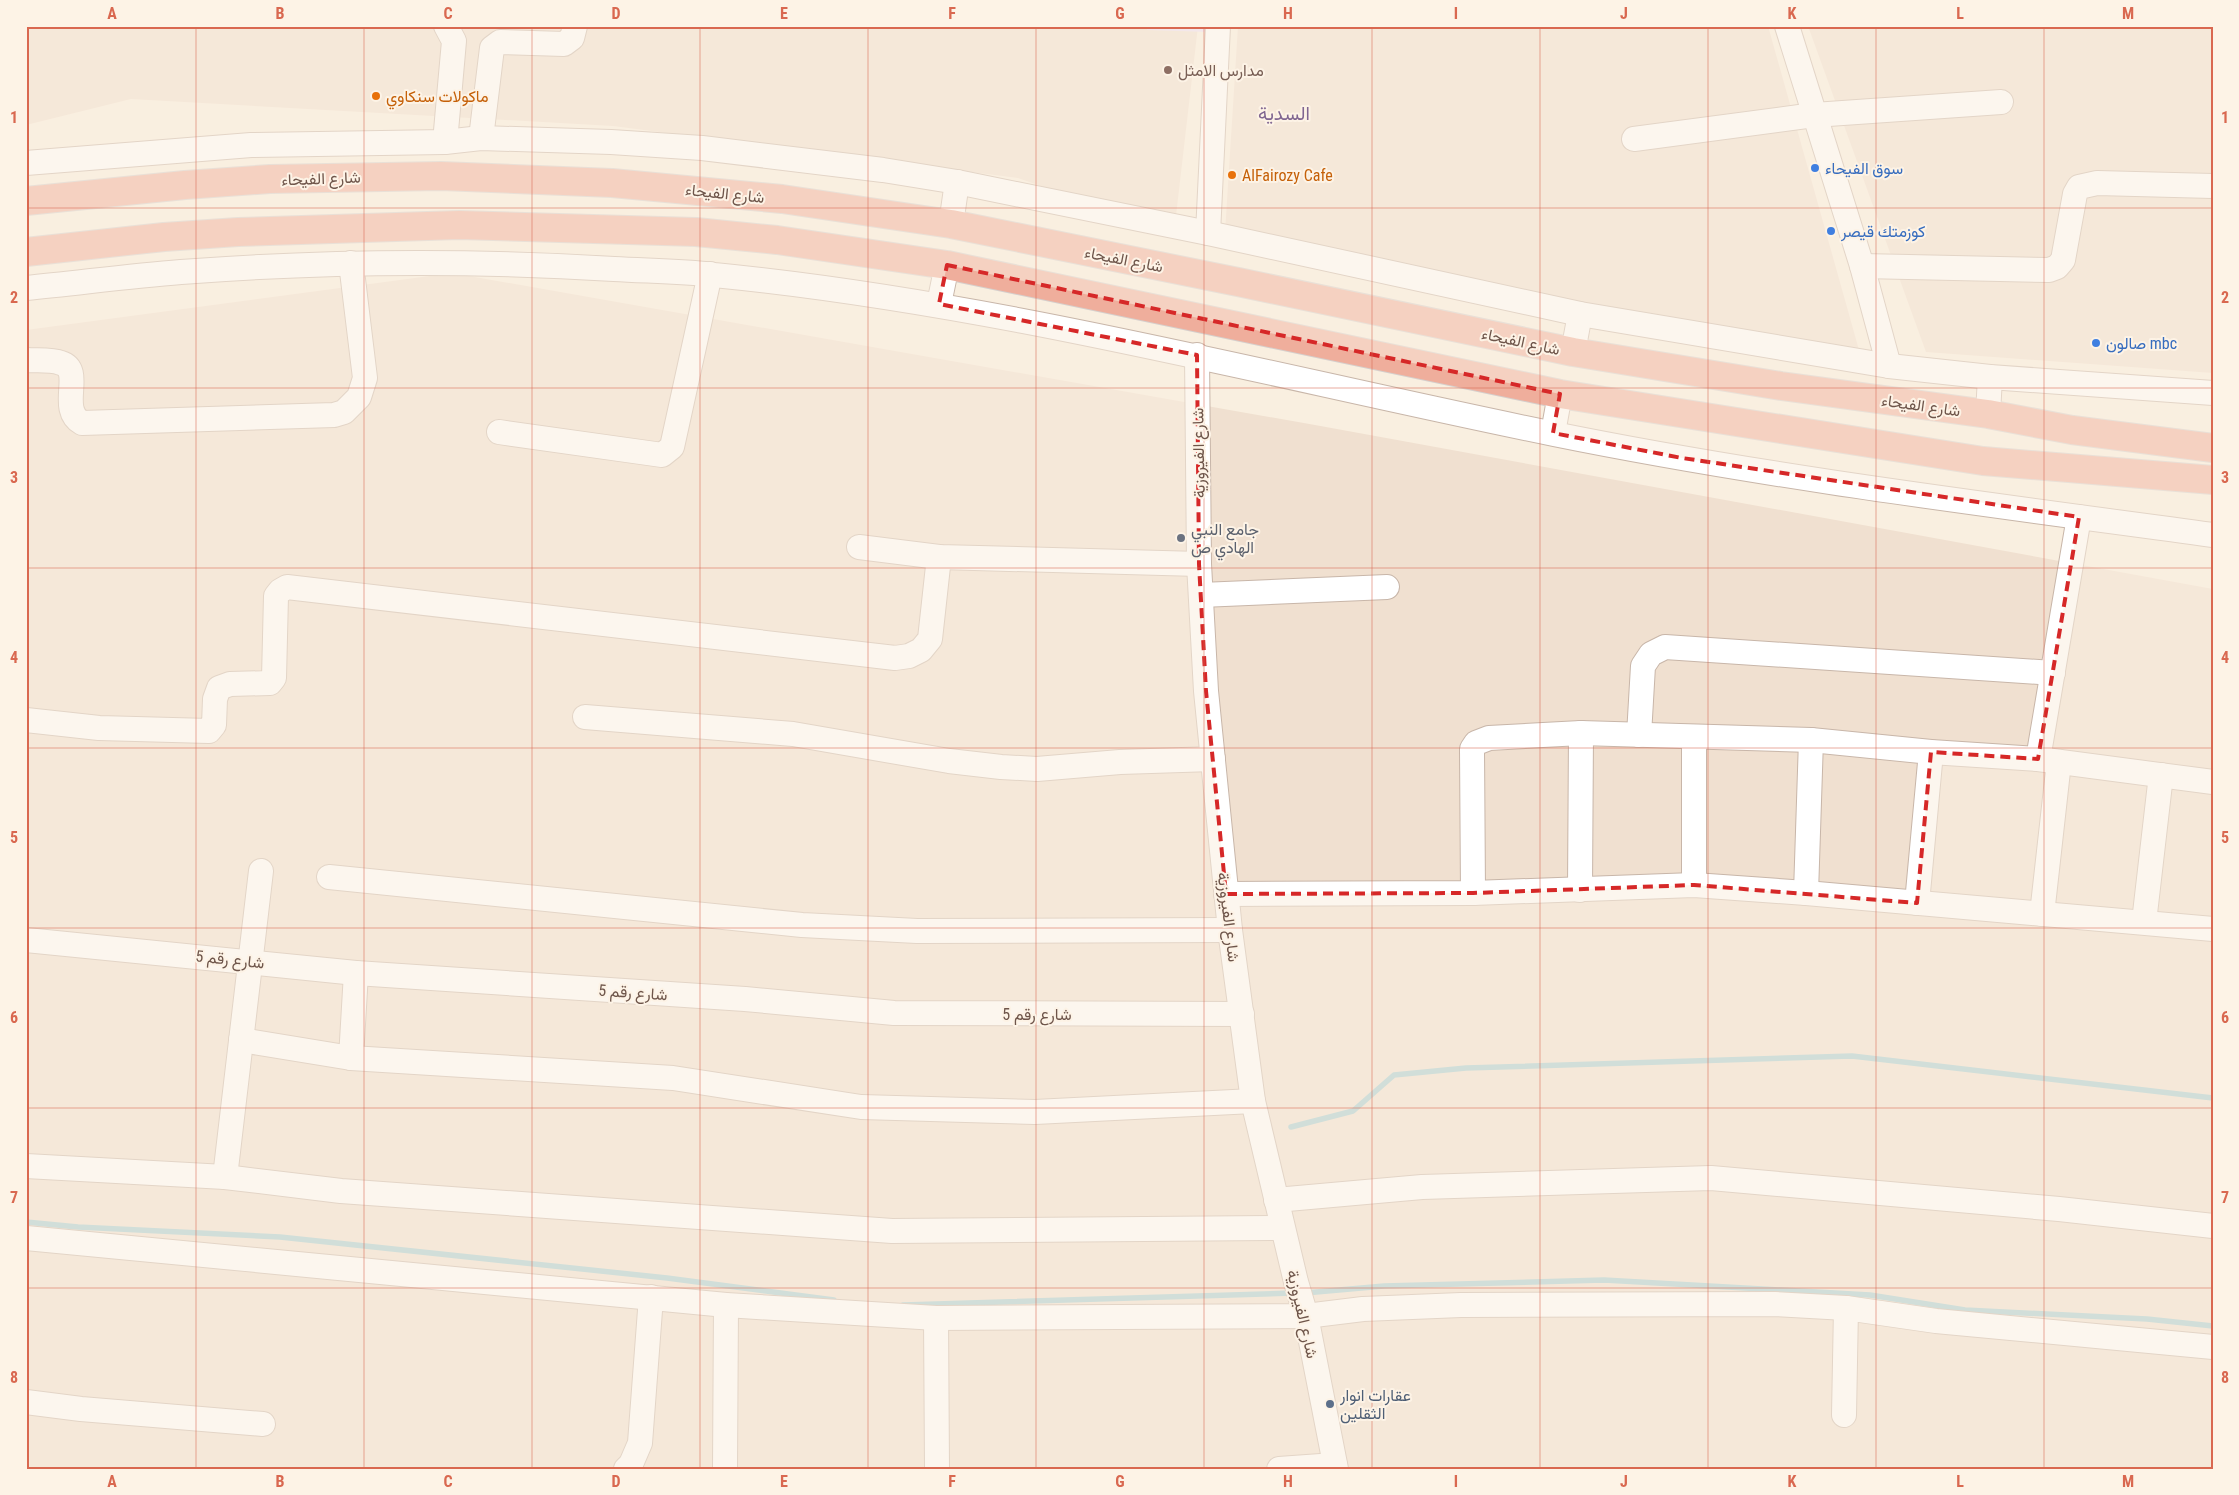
<svg xmlns="http://www.w3.org/2000/svg" width="2239" height="1495" viewBox="0 0 2239 1495" font-family="'Roboto Condensed',Vazirmatn,sans-serif">
	<style>
		.residential { fill: #f0e0d0 }
		.education { fill: #ecdef5 }
		.lines { fill: none; stroke-linecap: round; stroke-linejoin: round }
		.stream { stroke: #9fcbd1; stroke-width: 5.5 }
		.minor-casing { stroke: #c8b6a9; stroke-width: 26 }
		.highway-casing { stroke: #d6cfcc; stroke-width: 30 }
		.minor { stroke: #fff; stroke-width: 24 }
		.highway { stroke: #efae9c; stroke-width: 28 }
		.marked { fill: none; stroke: #d62828; stroke-width: 4; stroke-dasharray: 10 6; stroke-linejoin: round }
		.grid { fill: none; stroke: #d96850; stroke-width: 1; stroke-opacity: 0.55 }
		.education-dot { fill: #8d6e63; stroke: #fdf3e6; stroke-width: 2 }
		.food-dot { fill: #e8710a; stroke: #fdf3e6; stroke-width: 2 }
		.shop-dot { fill: #3f7fe0; stroke: #fdf3e6; stroke-width: 2 }
		.worship-dot { fill: #6b7280; stroke: #fdf3e6; stroke-width: 2 }
		.service-dot { fill: #5c6f8a; stroke: #fdf3e6; stroke-width: 2 }
		.labels { text-anchor: middle; stroke-width: 4; stroke-linejoin: round; paint-order: stroke }
		.education-label { font-size: 16px; fill: #785e54; stroke: #fdf3e6; text-anchor: start }
		.food-label { font-size: 16px; fill: #c56008; stroke: #fdf3e6; text-anchor: start }
		.shop-label { font-size: 16px; fill: #366cbe; stroke: #fdf3e6; text-anchor: start }
		.street-label { font-size: 16px; fill: #6e554a; stroke: #fdf3e6 }
		.worship-label { font-size: 16px; fill: #5b616d; stroke: #fdf3e6; text-anchor: start }
		.service-label { font-size: 16px; fill: #4e5e75; stroke: #fdf3e6; text-anchor: start }
		.quarter-label { font-size: 19px; fill: #806691; stroke: #fdf3e6 }
		.neatline { fill: none; stroke: #d96850; stroke-width: 2 }
		.grid-label { font-size: 16px; text-anchor: middle; font-weight: bold; fill: #d96850 }
	</style>
	<rect width="100%" height="100%" fill="#f9efe0"/>
	<!-- residential -->
	<g class="residential">
		<polygon points="26,26 1198,26 1174,233 1018,178 613,126 131,99 26,125"/>
		<polygon points="1238,26 1768,26 1859,350 1592,319 1225,233"/>
		<polygon points="1808,26 2213,26 2213,373 1926,352"/>
		<polygon points="452,273 1315,425 2213,589 2213,1469 26,1469 26,330"/>
	</g>
	<!-- education -->
	<polygon class="education" points="1147,26 1208,26 1208,32 1147,30"/>
	<g class="lines">
		<!-- stream -->
		<g class="stream">
			<polyline points="1291,1127 1353,1111 1394,1075 1466,1068 1852,1056 2213,1098"/>
			<polyline points="26,1222 78,1227 280,1237 667,1278 834,1300"/>
			<polyline points="1305,1293 1384,1286 1604,1280 1870,1295 1965,1310 2147,1319 2213,1326"/>
			<polyline points="903,1305 1293,1293"/>
		</g>
		<!-- minor casing -->
		<g class="minor-casing">
			<g id="minor">
				<polyline points="1787,26 1862,266 1889,366"/>
				<polyline points="481,138 492,48 500,42 564,44 572,38 575,26"/>
				<polyline points="1634,139 1814,115 2001,102"/>
				<polyline points="445,142 454,41 446,26"/>
				<polyline points="26,163 251,145 445,142 481,138 611,142 702,148 883,170 957,182 1208,233 1580,314 1889,366 1990,377 2213,393"/>
				<polyline points="951,224 957,182"/>
				<polyline points="1208,233 1218,26"/>
				<polyline points="1862,266 2049,270 2057,267 2063,260 2075,194 2079,187 2097,183 2213,186"/>
				<path d="M26,288C78,283 129,276 181,272C325,261 470,260 614,269C647,271 681,271 714,275C999,303 1274,377 1554,434C1771,478 1993,505 2213,535"/>
				<polyline points="939,304 947,265"/>
				<polyline points="1573,352 1580,314"/>
				<polyline points="1197,355 1199,564 1206,691 1230,930 1253,1101 1296,1282 1306,1316 1336,1469"/>
				<path d="M26,360C37,361 51,359 61,363C85,370 57,409 82,423L334,415L344,412L359,397L365,378L351,263"/>
				<polyline points="1988,414 1990,377"/>
				<polyline points="499,432 655,454 662,455 672,447 710,274"/>
				<polyline points="1553,433 1560,394"/>
				<polyline points="859,547 939,557 1199,564"/>
				<polyline points="1201,595 1387,587"/>
				<polyline points="585,717 793,734 949,761 1001,767 1037,769 1120,762 1213,759"/>
				<polyline points="26,720 99,728 209,731 214,725 215,699 219,688 230,684 270,683 274,678 276,596 280,591 287,587 895,658 909,656 921,650 930,639 939,557"/>
				<polyline points="1639,735 1643,666 1651,654 1665,647 2053,673"/>
				<polyline points="2038,759 2079,517"/>
				<polyline points="329,877 802,925 917,931 1230,930"/>
				<polyline points="1694,885 1694,737"/>
				<polyline points="1580,890 1581,733"/>
				<polyline points="1473,893 1472,749 1476,743 1489,738 1581,733 1811,740 1931,752 2038,759 2213,782"/>
				<polyline points="1806,893 1811,740"/>
				<polyline points="1226,894 1473,893 1694,885 1806,893 2213,929"/>
				<polyline points="1917,903 1931,752"/>
				<polyline points="2042,914 2059,762"/>
				<polyline points="2144,922 2161,775"/>
				<polyline points="26,940 356,973 745,999 894,1013 1242,1014"/>
				<polyline points="241,1040 351,1058 673,1078 861,1107 1035,1112 1253,1101"/>
				<polyline points="351,1058 356,973"/>
				<polyline points="26,1166 225,1177 341,1191 892,1231 1282,1228"/>
				<polyline points="225,1177 261,871"/>
				<polyline points="1276,1200 1422,1187 1711,1178 2059,1209 2213,1226"/>
				<polyline points="26,1238 726,1305 936,1318 1306,1316 1363,1309 1461,1305 1775,1304 1846,1308 1936,1321 2213,1347"/>
				<polyline points="936,1318 937,1469"/>
				<polyline points="26,1402 81,1409 263,1424"/>
				<polyline points="1844,1415 1846,1308"/>
				<polyline points="626,1469 631,1464 640,1443 651,1297"/>
				<polyline points="725,1469 726,1305"/>
				<polyline points="1279,1469 1335,1465"/>
			</g>
		</g>
		<!-- highway casing -->
		<g class="highway-casing">
			<g id="highway">
				<polyline points="26,201 185,185 270,179 441,176 612,183 782,199 951,224 1238,282 1573,352 1781,386 1988,414 2072,430 2213,448"/>
				<polyline points="26,252 164,237 238,232 459,225 696,232 777,240 947,265 1560,394 1983,461 2213,480"/>
			</g>
		</g>
		<!-- minor -->
		<use href="#minor" class="minor"/>
		<!-- highway -->
		<use href="#highway" class="highway"/>
	</g>
	<!-- marked area -->
	<path d="M0 0H2239V1495H0ZM947,265L1560,394L1553,433L1682,458L2079,517L2038,759L1931,752L1917,903L1694,885L1473,893L1226,894L1206,691L1199,564L1197,355L939,304Z" fill="#f9efe0" fill-opacity=".55" fill-rule="evenodd"/>
	<path class="marked" d="M947,265L1560,394L1553,433L1682,458L2079,517L2038,759L1931,752L1917,903L1694,885L1473,893L1226,894L1206,691L1199,564L1197,355L939,304Z"/>
	<!-- grid -->
	<path class="grid" d="M196,26V1469M364,26V1469M532,26V1469M700,26V1469M868,26V1469M1036,26V1469M1204,26V1469M1372,26V1469M1540,26V1469M1708,26V1469M1876,26V1469M2044,26V1469M26,208H2213M26,388H2213M26,568H2213M26,748H2213M26,928H2213M26,1108H2213M26,1288H2213"/>
	<!-- markers -->
	<circle class="education-dot" cx="1168" cy="70" r="5"/>
	<g class="food-dot">
		<circle cx="376" cy="96" r="5"/>
		<circle cx="1232" cy="175" r="5"/>
	</g>
	<g class="shop-dot">
		<circle cx="1815" cy="168" r="5"/>
		<circle cx="1831" cy="231" r="5"/>
		<circle cx="2096" cy="343" r="5"/>
	</g>
	<circle class="worship-dot" cx="1181" cy="538" r="5"/>
	<circle class="service-dot" cx="1330" cy="1404" r="5"/>
	<g class="labels">
		<!-- education labels -->
		<g class="education-label">
			<text x="1178" y="76">مدارس الامثل</text>
		</g>
		<!-- food labels -->
		<g class="food-label">
			<text x="386" y="102">ماكولات سنكاوي</text>
			<text x="1242" y="181">AlFairozy Cafe</text>
		</g>
		<!-- shop labels -->
		<g class="shop-label">
			<text x="1825" y="174">سوق الفيحاء</text>
			<text x="1841" y="237">كوزمتك قيصر</text>
			<text x="2106" y="349">صالون mbc</text>
		</g>
		<!-- street labels -->
		<g class="street-label">
			<text transform="translate(321 178) rotate(-2)" y="6">شارع الفيحاء</text>
			<text transform="translate(725 193) rotate(6)" y="6">شارع الفيحاء</text>
			<text transform="translate(1124 259) rotate(11)" y="6">شارع الفيحاء</text>
			<text transform="translate(1521 341) rotate(12)" y="6">شارع الفيحاء</text>
			<text transform="translate(1921 405) rotate(8)" y="6">شارع الفيحاء</text>
			<text transform="translate(1198 453) rotate(-91)" y="6">شارع الفيروزية</text>
			<text transform="translate(1229 917) rotate(83)" y="6">شارع الفيروزية</text>
			<text transform="translate(230 959) rotate(6)" y="6">شارع رقم 5</text>
			<text transform="translate(633 992) rotate(4)" y="6">شارع رقم 5</text>
			<text x="1037" y="1020">شارع رقم 5</text>
			<text transform="translate(1303 1314) rotate(77)" y="6">شارع الفيروزية</text>
		</g>
		<!-- worship labels -->
		<g class="worship-label">
			<text x="1191" y="535">جامع النبي<tspan x="1191" dy="18">الهادي ص</tspan></text>
		</g>
		<!-- service labels -->
		<g class="service-label">
			<text x="1340" y="1401">عقارات انوار<tspan x="1340" dy="18">الثقلين</tspan></text>
		</g>
		<!-- quarter labels -->
		<g class="quarter-label">
			<text x="1284" y="120">السدية</text>
		</g>
	</g>
	<!-- border -->
	<rect width="2239" height="1495" fill="none" stroke="#fdf3e6" stroke-width="55"/>
	<rect x="28" y="28" width="2184" height="1440" class="neatline"/>
	<g class="grid-label">
		<text x="112" y="19">A</text>
		<text x="280" y="19">B</text>
		<text x="448" y="19">C</text>
		<text x="616" y="19">D</text>
		<text x="784" y="19">E</text>
		<text x="952" y="19">F</text>
		<text x="1120" y="19">G</text>
		<text x="1288" y="19">H</text>
		<text x="1456" y="19">I</text>
		<text x="1624" y="19">J</text>
		<text x="1792" y="19">K</text>
		<text x="1960" y="19">L</text>
		<text x="2128" y="19">M</text>
		<text x="14" y="123">1</text>
		<text x="2225" y="123">1</text>
		<text x="14" y="303">2</text>
		<text x="2225" y="303">2</text>
		<text x="14" y="483">3</text>
		<text x="2225" y="483">3</text>
		<text x="14" y="663">4</text>
		<text x="2225" y="663">4</text>
		<text x="14" y="843">5</text>
		<text x="2225" y="843">5</text>
		<text x="14" y="1023">6</text>
		<text x="2225" y="1023">6</text>
		<text x="14" y="1203">7</text>
		<text x="2225" y="1203">7</text>
		<text x="14" y="1383">8</text>
		<text x="2225" y="1383">8</text>
		<text x="112" y="1487">A</text>
		<text x="280" y="1487">B</text>
		<text x="448" y="1487">C</text>
		<text x="616" y="1487">D</text>
		<text x="784" y="1487">E</text>
		<text x="952" y="1487">F</text>
		<text x="1120" y="1487">G</text>
		<text x="1288" y="1487">H</text>
		<text x="1456" y="1487">I</text>
		<text x="1624" y="1487">J</text>
		<text x="1792" y="1487">K</text>
		<text x="1960" y="1487">L</text>
		<text x="2128" y="1487">M</text>
	</g>
</svg>
